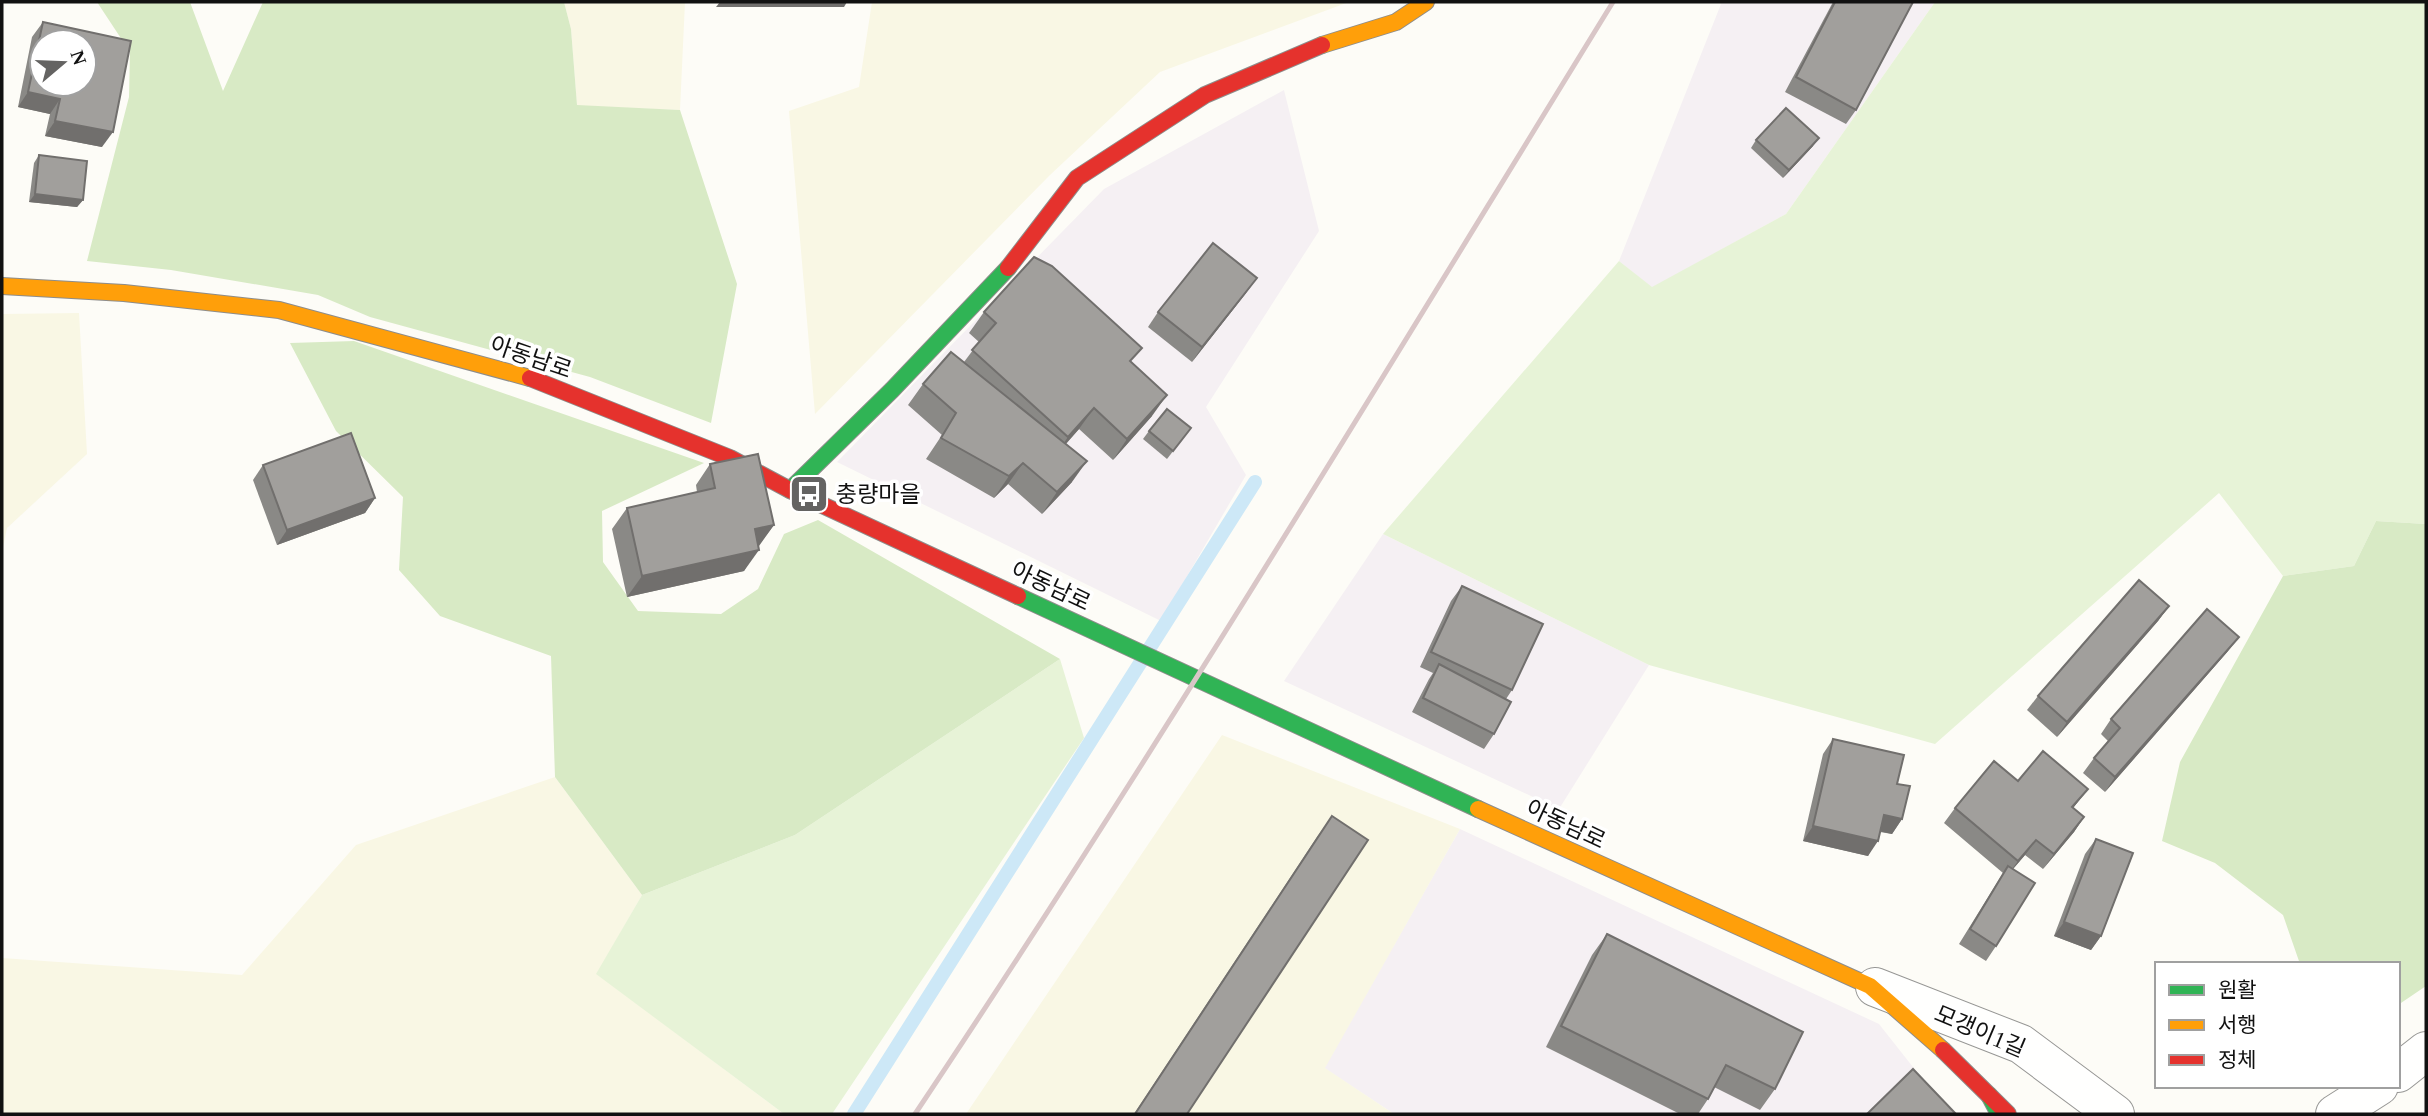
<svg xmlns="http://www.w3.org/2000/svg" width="2428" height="1116" viewBox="0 0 2428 1116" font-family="'Times New Roman','Noto Sans KR',serif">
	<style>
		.industrial { fill: #f5f0f3 }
		.farmland { fill: #f9f7e4 }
		.green { fill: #e7f3d7 }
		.forest { fill: #d8eac5 }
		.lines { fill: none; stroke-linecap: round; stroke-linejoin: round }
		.stream { stroke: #cde8f7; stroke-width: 14 }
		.street-casing { stroke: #979795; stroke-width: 40 }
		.fast-casing { stroke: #8e8d8b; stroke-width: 18 }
		.slow-casing { stroke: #8e8d8b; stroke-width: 18 }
		.jam-casing { stroke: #8e8d8b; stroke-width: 18 }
		.street { stroke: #fffffe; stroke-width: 38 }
		.fast { stroke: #30b455; stroke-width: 16 }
		.slow { stroke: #ff9f0a; stroke-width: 16 }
		.jam { stroke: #e5322d; stroke-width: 16 }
		.rail { stroke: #d9c6c7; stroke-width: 5 }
		.wall { fill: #8a8986 }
		.shaded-wall { fill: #716f6d }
		.building { fill: #a19f9c; stroke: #716f6d; stroke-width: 2; fill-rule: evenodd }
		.labels { text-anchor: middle; stroke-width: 7; stroke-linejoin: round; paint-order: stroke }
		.street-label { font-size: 23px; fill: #111; stroke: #fff }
		.poi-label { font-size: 23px; fill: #111; stroke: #fff; text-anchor: start }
	</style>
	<rect width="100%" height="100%" fill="#fdfcf7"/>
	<!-- industrial -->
	<g class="industrial">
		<polygon points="1719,2 1935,2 1786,214 1652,288 1619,261 1721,4"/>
		<polygon points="1284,90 1319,231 1206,407 1246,475 1161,621 837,462 1104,189"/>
		<polygon points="1383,534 1649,665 1559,809 1284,681"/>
		<polygon points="1460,829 1879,1024 1950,1114 1394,1114 1324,1068"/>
	</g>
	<!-- farmland -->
	<g class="farmland">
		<polygon points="564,2 685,2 680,110 577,106 571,29"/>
		<polygon points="872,2 1349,2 1160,72 1050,175 815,414 789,111 859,87"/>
		<polygon points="79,313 87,454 7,528 2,552 2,314"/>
		<polygon points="1222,735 1460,829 1325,1068 1394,1114 966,1114"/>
		<polygon points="555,777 642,895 597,974 784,1114 2,1114 2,958 242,975 356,845"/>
	</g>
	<!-- green -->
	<g class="green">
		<polygon points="1935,2 2426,2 2426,524 2376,521 2354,566 2283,576 2219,493 1935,744 1649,665 1383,534 1619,261 1652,287 1786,214"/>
		<polygon points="1060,659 1084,738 832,1114 784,1114 596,974 642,895 795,835"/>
	</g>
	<!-- forest -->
	<g class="forest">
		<polygon points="97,2 190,2 223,91 263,2 564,2 571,29 577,105 680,110 737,284 711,423 590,377 370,317 318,295 171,270 87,261 129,97 130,52"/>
		<polygon points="354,341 704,463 602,511 603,562 638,611 721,614 758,589 784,534 818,520 1060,659 795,835 642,895 555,777 551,656 440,616 399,570 403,497 336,431 290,343"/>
		<polygon points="2376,521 2426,524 2426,986 2398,1005 2398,964 2300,964 2283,915 2215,863 2162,841 2180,762 2283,576 2354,566"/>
	</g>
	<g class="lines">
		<!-- stream -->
		<polyline class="stream" points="854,1114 1255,482"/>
		<!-- street casing -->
		<g class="street-casing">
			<g id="street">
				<polyline points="1875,987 2021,1044 2115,1114"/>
				<polyline points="2398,1073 2426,1051"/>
				<polyline points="2335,1114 2379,1086"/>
			</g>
		</g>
		<!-- fast casing -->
		<g class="fast-casing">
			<g id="fast">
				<polyline points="790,490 892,390 1008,268"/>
				<polyline points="1018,596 1478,809"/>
				<polyline points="1989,1095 1999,1114"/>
			</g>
		</g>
		<!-- slow casing -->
		<g class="slow-casing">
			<g id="slow">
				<polyline points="1322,45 1396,22 1426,2"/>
				<polyline points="2,286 124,293 279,310 530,378"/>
				<polyline points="1478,809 1870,986 1943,1050"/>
			</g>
		</g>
		<!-- jam casing -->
		<g class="jam-casing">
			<g id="jam">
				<polyline points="1008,268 1077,178 1205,95 1322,45"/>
				<polyline points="530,378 730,458 790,490 1018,596"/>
				<polyline points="1943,1050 2008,1114"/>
			</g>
		</g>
		<!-- street -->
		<use href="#street" class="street"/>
		<!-- fast -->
		<use href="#fast" class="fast"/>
		<!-- slow -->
		<use href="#slow" class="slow"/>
		<!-- jam -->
		<use href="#jam" class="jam"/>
		<!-- rail -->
		<path class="rail" d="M915,1114C1158,750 1384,374 1613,2"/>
	</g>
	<!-- wall -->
	<g class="wall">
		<polygon points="1833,2 1913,2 1856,110 1846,124 1785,92"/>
		<polygon points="43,22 102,147 45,136 50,114 18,107 32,37"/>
		<polygon points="1756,140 1813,146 1783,178 1751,148"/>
		<polygon points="39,155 83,200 77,207 29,202 34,163"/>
		<polygon points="1246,293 1192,362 1148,327 1158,312"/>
		<polygon points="984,312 1131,362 1152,416 1113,460 1079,429 1066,444 1072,482 1042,514 1008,484 994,498 926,459 942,435 908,405 923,384 964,362 979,342 969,333"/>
		<polygon points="1191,428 1167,459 1143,439 1149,431"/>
		<polygon points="710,464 774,525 758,546 744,571 627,597 612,529 627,508 697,492 696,485"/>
		<polygon points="263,465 375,498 365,513 277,545 253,480"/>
		<polygon points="1462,586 1512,690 1506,699 1494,734 1484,749 1412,712 1429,679 1433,673 1420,667 1451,601"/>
		<polygon points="2169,606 2158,621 2057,737 2027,710 2038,696"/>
		<polygon points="2228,651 2105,792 2083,773 2094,758 2108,741 2101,734 2111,719"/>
		<polygon points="1833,739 1897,784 1902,819 1892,834 1880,832 1868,856 1803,841 1823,754"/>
		<polygon points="2018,781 2088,789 2073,808 2084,817 2074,832 2043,869 2025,855 2013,869 1996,946 1986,961 1959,944 2003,873 1944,823 1955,808"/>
		<polygon points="1332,816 1187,1114 1134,1114 1317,837"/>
		<polygon points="2096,839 2101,936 2091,950 2054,936 2085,854"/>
		<polygon points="1607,934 1775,1089 1760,1110 1714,1087 1708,1099 1698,1114 1680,1114 1546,1047 1592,955"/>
	</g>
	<!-- shaded-wall -->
	<g class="shaded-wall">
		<polygon points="720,2 847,2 844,7 716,7"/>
		<polygon points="28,92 60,99 50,114 18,107"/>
		<polygon points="55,121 113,132 102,147 45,136"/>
		<polygon points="1819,138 1813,146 1783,178 1789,170"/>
		<polygon points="35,194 83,200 77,207 29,202"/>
		<polygon points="1257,278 1246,293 1192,362 1202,347"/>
		<polygon points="1167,395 1152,416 1113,460 1127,439"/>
		<polygon points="1094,408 1079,429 1053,458 1068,437"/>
		<polygon points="1087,461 1072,482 1042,514 1057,492"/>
		<polygon points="1023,463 1008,484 994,498 1009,476"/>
		<polygon points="375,498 365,513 277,545 287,530"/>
		<polygon points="774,525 759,546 740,550 755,529"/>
		<polygon points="759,550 744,571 627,597 642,576"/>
		<polygon points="2169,606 2158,621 2057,737 2067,722"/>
		<polygon points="2239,637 2228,651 2105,792 2115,777"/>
		<polygon points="2088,789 2077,803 2062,822 2072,807"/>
		<polygon points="1884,815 1902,819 1892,834 1874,830"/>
		<polygon points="2084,817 2074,832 2043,869 2054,854"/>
		<polygon points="1813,826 1878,841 1868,856 1803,841"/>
		<polygon points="2036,840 2025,855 2007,876 2018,861"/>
		<polygon points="2064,922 2101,936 2091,950 2054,936"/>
	</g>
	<!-- building -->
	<g class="building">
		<polygon points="1835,2 1913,2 1856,110 1796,77"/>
		<path d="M43,22L131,41L113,132L55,121L60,99L28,92ZM42,42H84V84H42Z"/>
		<polygon points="1786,108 1819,138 1789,170 1756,140"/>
		<polygon points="39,155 87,161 83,200 35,194"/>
		<polygon points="1213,243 1257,278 1202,347 1158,312"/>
		<polygon points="1034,257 1052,266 1142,348 1130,361 1167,395 1127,439 1094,408 1068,437 972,350 996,323 984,312"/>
		<polygon points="951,352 1087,461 1057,492 1023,463 1009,476 941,438 956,413 923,384"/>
		<polygon points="1167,409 1191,428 1173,451 1149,431"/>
		<polygon points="351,433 375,498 287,530 263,465"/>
		<polygon points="758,454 774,525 755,529 759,550 642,576 627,508 715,488 710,464"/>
		<polygon points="2139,580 2169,606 2067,722 2038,696"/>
		<polygon points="1462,586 1543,624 1512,690 1431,652"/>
		<polygon points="2207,609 2239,637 2115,777 2094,758 2120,728 2111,719"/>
		<polygon points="1439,664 1511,702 1494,734 1423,698"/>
		<polygon points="1833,739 1904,755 1897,784 1910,786 1902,819 1884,815 1878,841 1813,826"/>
		<polygon points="2043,751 2088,789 2072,807 2084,817 2054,854 2036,840 2018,861 1955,808 1994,761 2018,781"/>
		<polygon points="1332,816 1368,840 1187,1114 1135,1114"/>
		<polygon points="2096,839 2133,853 2101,936 2064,922"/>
		<polygon points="2008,866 2035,883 1996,946 1970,929"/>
		<polygon points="1607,934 1803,1032 1775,1089 1726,1065 1708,1099 1561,1026"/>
		<polygon points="1913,1069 1956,1114 1867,1114"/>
	</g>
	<!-- icons -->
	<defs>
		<g id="bus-square" transform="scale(2.0125)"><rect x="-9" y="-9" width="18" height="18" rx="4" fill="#646362" stroke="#fff"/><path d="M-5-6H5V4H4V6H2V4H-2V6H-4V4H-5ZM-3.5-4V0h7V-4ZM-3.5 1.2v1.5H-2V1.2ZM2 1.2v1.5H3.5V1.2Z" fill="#fff"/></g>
	</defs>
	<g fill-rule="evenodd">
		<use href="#bus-square" x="809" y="494"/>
	</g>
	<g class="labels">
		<!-- street labels -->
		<g class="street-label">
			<text transform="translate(531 357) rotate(19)" y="8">아동남로</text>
			<text transform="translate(1051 586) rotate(25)" y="8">아동남로</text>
			<text transform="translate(1566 824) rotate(25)" y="8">아동남로</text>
			<text transform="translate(1980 1031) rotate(23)" y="8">모갱이1길</text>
		</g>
		<!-- poi labels -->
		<g class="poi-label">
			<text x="836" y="502">충량마을</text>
		</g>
	</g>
	<!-- border -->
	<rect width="2428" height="1116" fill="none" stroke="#111111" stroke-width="7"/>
	<!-- legend -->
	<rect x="2155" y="962" width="245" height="126" fill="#ffffff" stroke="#a0a0a0" stroke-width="2"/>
	<rect x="2169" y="985" width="35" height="10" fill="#30b455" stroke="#a0a0a0" stroke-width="2"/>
	<text x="2218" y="997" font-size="21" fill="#111111">원활</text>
	<rect x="2169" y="1020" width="35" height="10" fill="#ff9f0a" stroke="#a0a0a0" stroke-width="2"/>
	<text x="2218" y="1032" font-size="21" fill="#111111">서행</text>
	<rect x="2169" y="1055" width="35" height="10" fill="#e5322d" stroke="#a0a0a0" stroke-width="2"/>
	<text x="2218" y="1067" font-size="21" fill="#111111">정체</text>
	<!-- north arrow -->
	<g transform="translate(63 63) rotate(71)"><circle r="33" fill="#ffffff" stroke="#a0a0a0" stroke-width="2"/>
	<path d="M0-5L12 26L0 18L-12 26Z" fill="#646362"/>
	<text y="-10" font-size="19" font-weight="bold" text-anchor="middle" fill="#111111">N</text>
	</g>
</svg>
